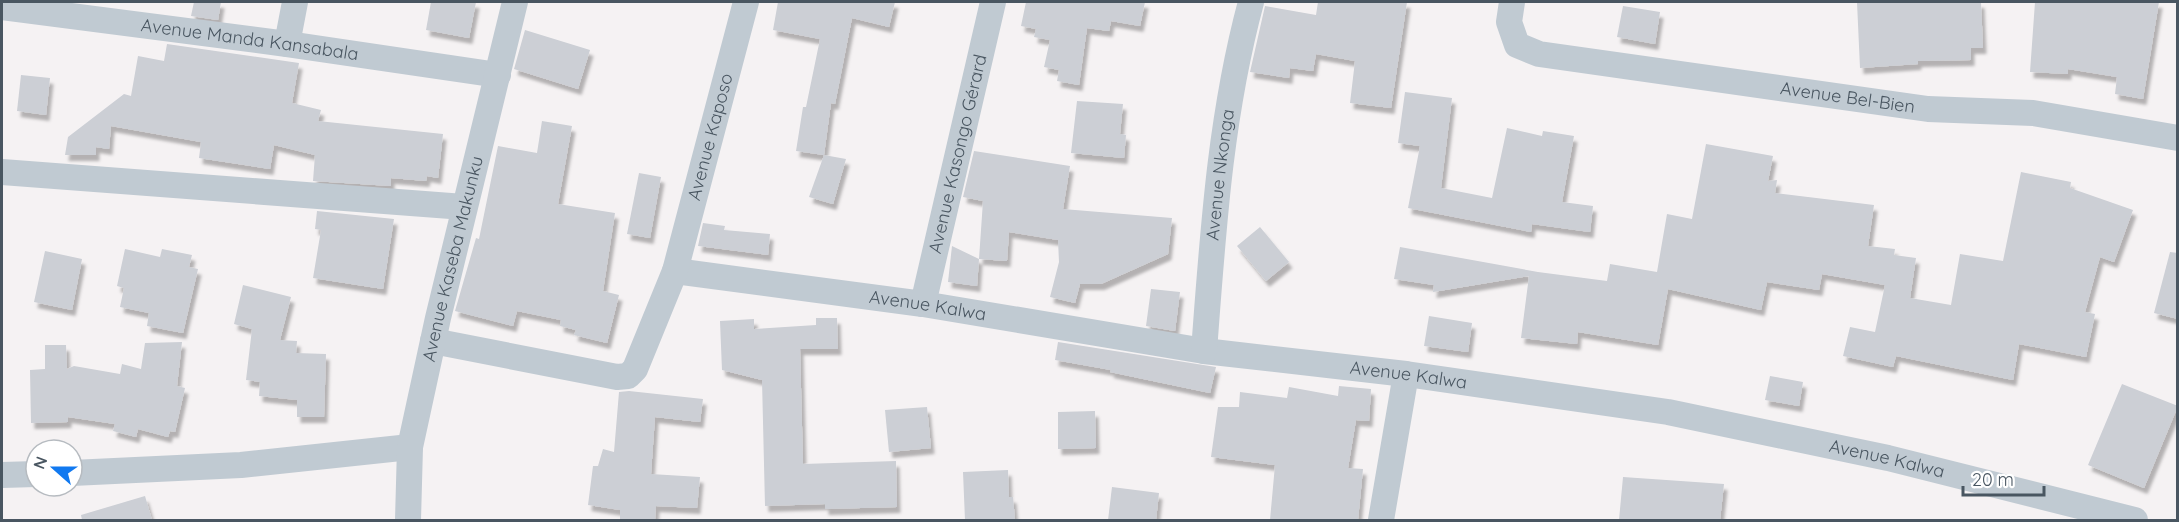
<svg xmlns="http://www.w3.org/2000/svg" width="2179" height="522" viewBox="0 0 2179 522" font-family="Quicksand,sans-serif">
	<style>
		.building { fill: #cccfd5; filter: url(#shadow) }
		.lines { fill: none; stroke-linecap: round; stroke-linejoin: round }
		.minor { stroke: #c0cad2; stroke-width: 26 }
		.labels { text-anchor: middle; stroke-width: 6; stroke-linejoin: round; paint-order: stroke }
		.street-label { font-size: 18px; fill: #495661; stroke: #fff }
	</style>
	<defs>
		<filter id="shadow"><feDropShadow dx="3.5" dy="6" stdDeviation="1.5" flood-color="#0004"/></filter>
	</defs>
	<rect width="100%" height="100%" fill="#f5f2f3"/>
	<!-- building -->
	<g class="building">
		<polygon points="194,2 221,2 218,20 191,16"/>
		<polygon points="431,2 476,2 469,38 426,30"/>
		<polygon points="778,2 895,2 889,27 852,18 835,104 831,103 824,155 796,151 803,107 806,107 820,39 773,30"/>
		<polygon points="1026,2 1145,2 1140,26 1111,21 1109,31 1087,28 1079,85 1057,81 1059,70 1044,67 1050,40 1034,37 1036,29 1021,26"/>
		<polygon points="1318,2 1407,2 1391,108 1350,103 1355,61 1316,54 1313,71 1290,68 1289,78 1250,72 1265,6 1316,15"/>
		<polygon points="1857,2 1981,2 1983,48 1971,48 1971,60 1918,61 1918,64 1860,68"/>
		<polygon points="2035,2 2159,2 2143,99 2115,94 2117,77 2068,69 2068,74 2030,72"/>
		<polygon points="1623,6 1660,12 1655,44 1617,37"/>
		<polygon points="525,30 590,50 578,89 514,69"/>
		<polygon points="167,44 299,63 292,103 321,110 318,121 443,134 438,178 427,176 426,181 391,178 391,186 313,181 315,155 274,145 270,169 199,158 201,142 111,126 109,149 96,147 96,155 65,155 68,137 124,94 131,96 138,56 164,61"/>
		<polygon points="21,75 50,78 46,115 17,111"/>
		<polygon points="1405,92 1452,98 1441,188 1492,198 1507,128 1542,136 1543,131 1574,136 1562,202 1593,206 1590,232 1532,224 1531,232 1408,208 1420,146 1398,143"/>
		<polygon points="1077,101 1123,104 1120,134 1126,135 1124,158 1071,153"/>
		<polygon points="542,121 572,126 558,204 615,213 603,291 619,295 607,343 574,335 576,330 560,326 561,320 517,311 513,326 455,311 476,238 479,239 498,146 537,153"/>
		<polygon points="1706,144 1773,156 1768,181 1777,180 1775,193 1874,205 1868,246 1895,249 1894,255 1916,258 1910,298 1951,305 1960,254 2003,261 2021,172 2071,182 2070,188 2133,210 2114,262 2100,257 2085,312 2095,314 2086,357 2019,344 2013,380 1896,356 1893,367 1843,356 1850,327 1875,332 1885,285 1822,274 1819,290 1767,282 1761,310 1668,289 1658,345 1578,332 1577,344 1521,338 1529,276 1433,292 1434,285 1394,279 1400,247 1538,272 1607,281 1610,264 1657,272 1667,214 1692,219"/>
		<polygon points="974,151 1070,166 1063,209 1172,218 1168,254 1101,284 1080,284 1075,303 1050,297 1059,262 1058,240 1009,232 1007,261 979,259 983,201 963,197"/>
		<polygon points="824,155 846,159 833,204 809,197"/>
		<polygon points="639,173 661,177 650,238 627,234"/>
		<polygon points="317,211 394,219 383,289 313,278 321,230 315,229"/>
		<polygon points="703,223 725,226 724,230 770,234 768,255 698,246"/>
		<polygon points="1260,227 1289,262 1266,281 1237,246"/>
		<polygon points="952,246 979,259 977,286 948,282"/>
		<polygon points="125,249 160,257 162,249 192,255 189,267 198,269 183,333 147,326 149,313 120,307 124,288 117,286"/>
		<polygon points="45,251 82,259 72,310 34,302"/>
		<polygon points="2170,252 2178,253 2178,319 2154,313"/>
		<polygon points="243,285 291,297 280,340 297,341 296,353 326,354 324,417 297,417 297,400 259,396 260,382 246,380 252,329 234,324"/>
		<polygon points="1151,289 1180,292 1175,331 1146,326"/>
		<polygon points="1429,316 1472,323 1468,352 1424,346"/>
		<polygon points="816,318 837,318 838,349 800,349 803,464 896,461 897,507 825,509 825,504 765,506 762,380 722,370 720,321 754,319 754,329 816,325"/>
		<polygon points="182,342 177,386 185,388 175,432 170,431 168,437 138,429 136,437 113,431 115,424 68,417 68,422 31,423 30,370 45,369 45,345 66,345 67,369 74,366 120,374 122,364 141,369 145,343"/>
		<polygon points="1058,342 1216,367 1210,393 1110,372 1111,370 1055,360"/>
		<polygon points="1770,376 1803,382 1799,406 1765,400"/>
		<polygon points="2122,384 2178,406 2144,488 2088,465"/>
		<polygon points="1339,386 1371,389 1369,421 1356,420 1348,468 1363,469 1358,520 1270,520 1275,465 1211,457 1218,407 1239,407 1240,392 1287,398 1289,387 1338,396"/>
		<polygon points="629,391 703,399 700,422 655,417 651,474 700,477 697,508 656,506 655,520 620,520 620,510 588,505 593,466 598,466 603,449 614,452 619,392"/>
		<polygon points="927,407 931,448 889,452 885,410"/>
		<polygon points="1095,411 1096,448 1058,449 1058,412"/>
		<polygon points="1008,470 1009,497 1013,497 1015,520 965,520 963,472"/>
		<polygon points="1623,477 1724,484 1720,520 1619,520"/>
		<polygon points="1112,487 1159,493 1156,520 1108,520"/>
		<polygon points="145,496 152,520 82,520 81,515"/>
	</g>
	<g class="lines">
		<!-- minor -->
		<g class="minor">
			<path id="s1" d="M1512,2L1509,22L1517,45L1539,54L1928,109L2033,113L2178,138"/>
			<path id="s2" d="M2,7L287,44L498,75"/>
			<polyline points="287,44 295,2"/>
			<polyline points="2,172 464,207"/>
			<path id="s3" d="M675,271L923,304L1204,351L1406,374L1668,412L1888,458L2135,520"/>
			<path id="s4" d="M923,304L993,2"/>
			<path id="s5" d="M433,341L617,377L628,376L635,369L675,271L746,2"/>
			<path id="s6" d="M1204,351C1213,232 1220,117 1251,2"/>
			<polyline points="72,473 241,465 410,447"/>
			<polyline points="2,475 36,474"/>
			<path id="s7" d="M408,520L410,447L438,318L515,2"/>
			<polyline points="1381,520 1406,374"/>
		</g>
	</g>
	<g class="labels">
		<!-- street labels -->
		<g class="street-label">
			<text dy="6" stroke="none"><textPath href="#s2" startOffset="250">Avenue Manda Kansabala</textPath></text>
			<text dy="6" stroke="none"><textPath href="#s1" startOffset="380">Avenue Bel-Bien</textPath></text>
			<text dy="6" stroke="none"><textPath href="#s5" startOffset="453">Avenue Kaposo</textPath></text>
			<text dy="6" stroke="none"><textPath href="#s4" startOffset="154">Avenue Kasongo Gérard</textPath></text>
			<text dy="6" stroke="none"><textPath href="#s6" startOffset="177">Avenue Nkonga</textPath></text>
			<text dy="6" stroke="none"><textPath href="#s7" startOffset="266">Avenue Kaseba Makunku</textPath></text>
			<text dy="6" stroke="none"><textPath href="#s3" startOffset="255">Avenue Kalwa</textPath></text>
			<text dy="6" stroke="none"><textPath href="#s3" startOffset="741">Avenue Kalwa</textPath></text>
			<text dy="6" stroke="none"><textPath href="#s3" startOffset="1227">Avenue Kalwa</textPath></text>
		</g>
	</g>
	<!-- border -->
	<rect width="2179" height="522" fill="none" stroke="#495661" stroke-width="6"/>
	<!-- north arrow -->
	<g transform="translate(54 468) rotate(291)"><circle r="28" fill="#ffffff" stroke="#b6bbc0" stroke-width="1.5"/>
	<path d="M0-4.5L10 22L0 15L-10 22Z" fill="#1179f0"/>
	<text y="-9" font-size="16" font-weight="bold" text-anchor="middle" fill="#495661">N</text>
	</g>
	<!-- scale -->
	<path d="M1963 486v9h81v-9" fill="none" stroke="#495661" stroke-width="3"/>
	<text x="1972" y="486" font-size="18" fill="#495661" stroke="#ffffff" stroke-width="4.5" paint-order="stroke">20 m</text>
</svg>
